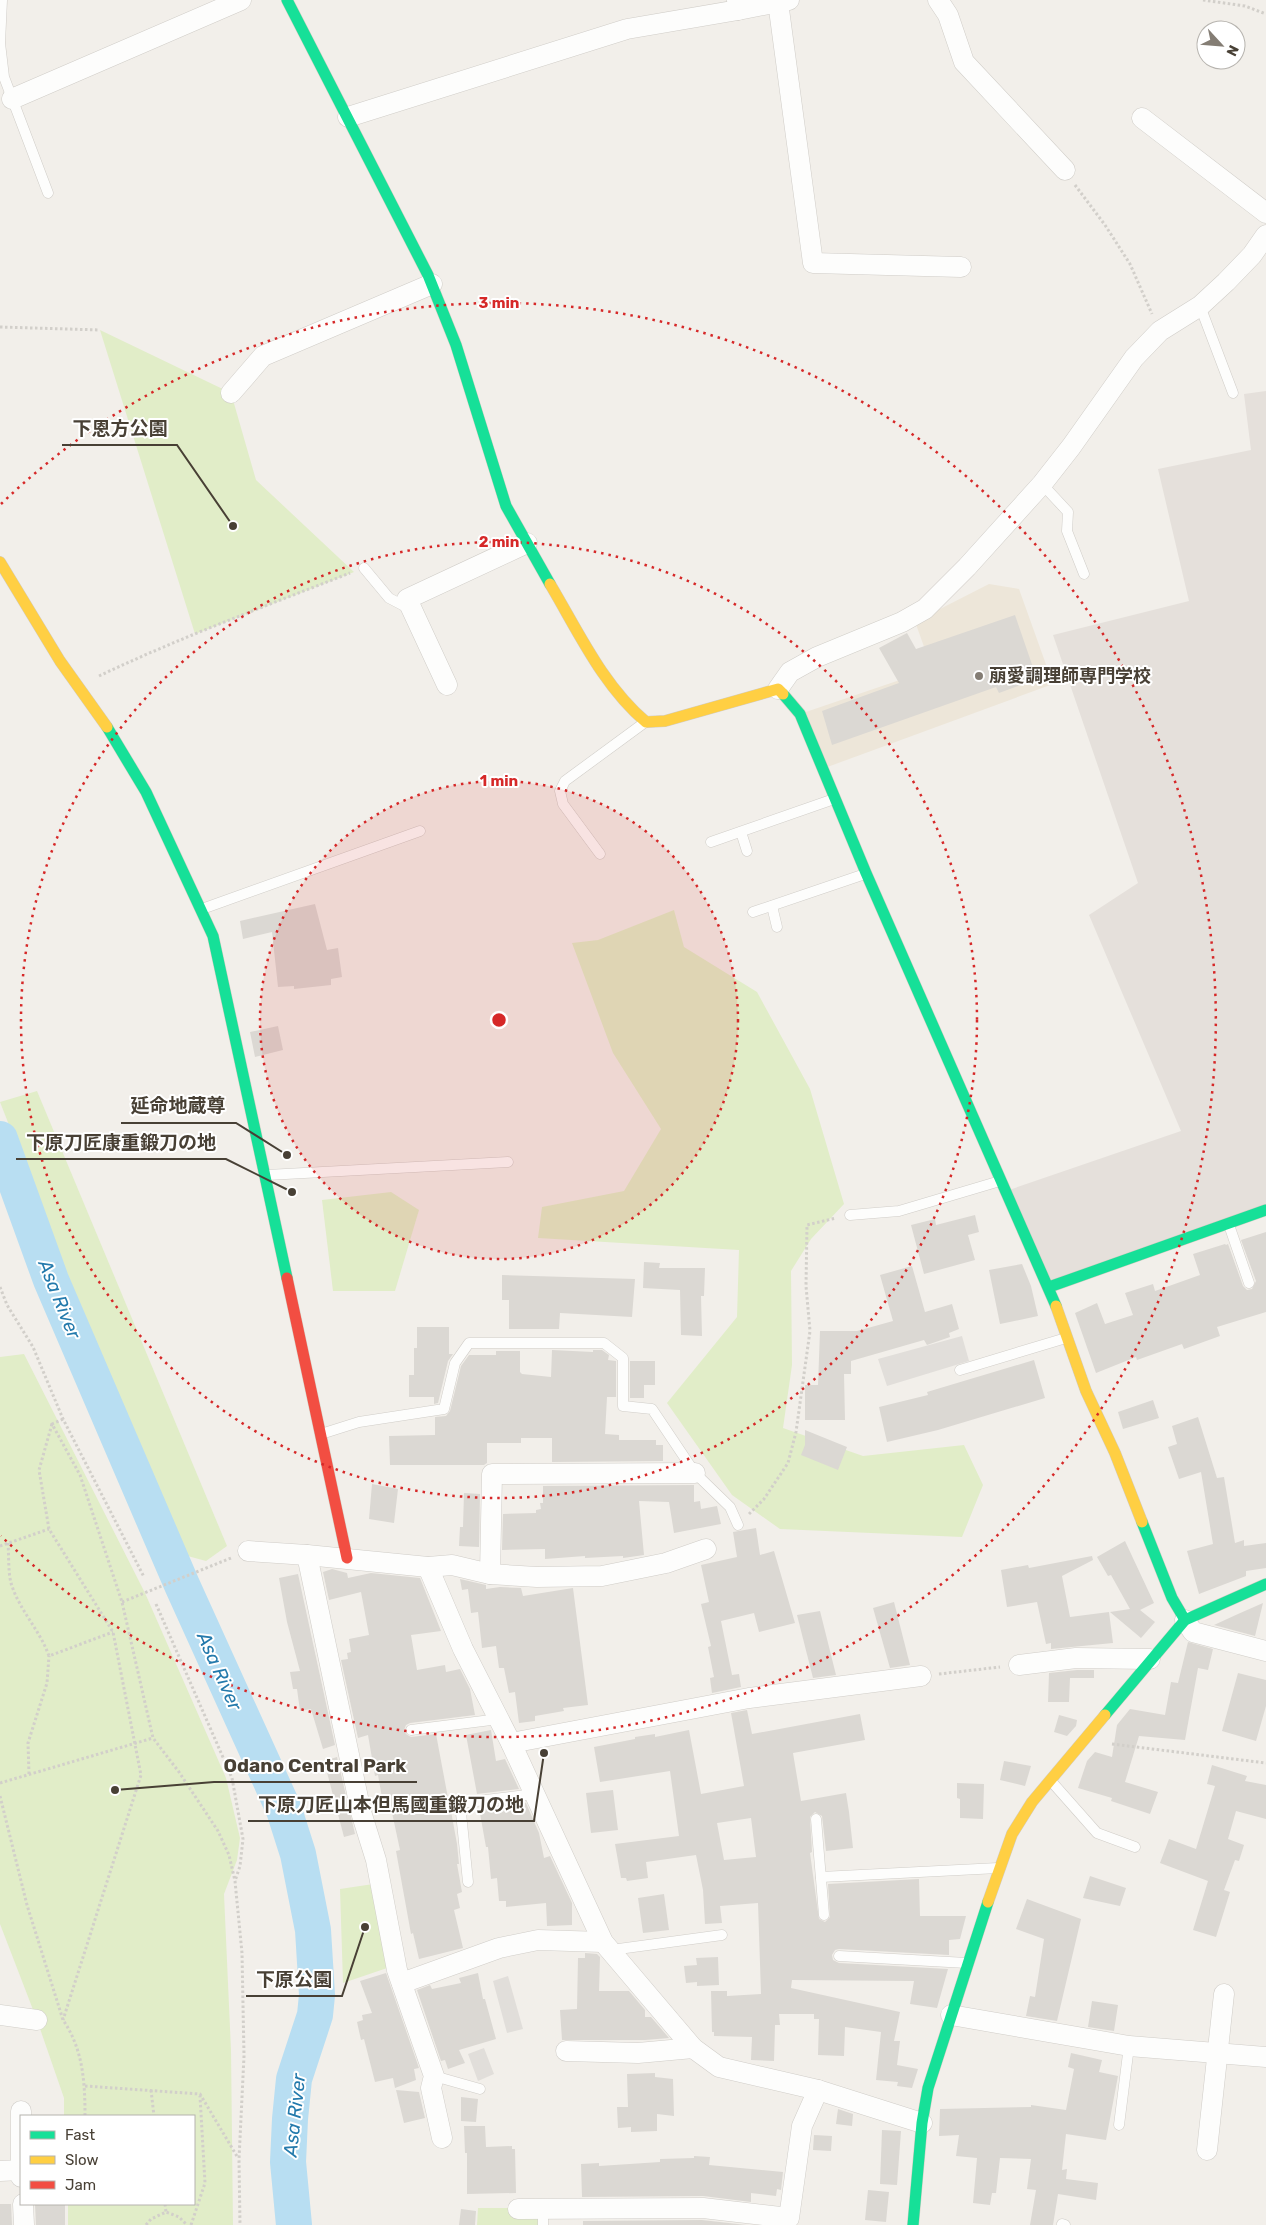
<svg xmlns="http://www.w3.org/2000/svg" width="1266" height="2225" viewBox="0 0 1266 2225" font-family="Rubik,'Noto Sans JP',sans-serif">
	<style>
		.industrial { fill: #e5e0db }
		.education { fill: #ede6d9 }
		.green { fill: #e1edc8 }
		.parking { fill: #e1deda }
		.lines { fill: none; stroke-linecap: round; stroke-linejoin: round }
		.river { stroke: #b8def2; stroke-width: 36 }
		.building { fill: #dbd8d3; fill-rule: evenodd }
		.lane-casing { stroke: #d0cdc8; stroke-width: 11 }
		.street-casing { stroke: #d0cdc8; stroke-width: 21 }
		.fast-casing { stroke: #d2ccc1; stroke-width: 12 }
		.slow-casing { stroke: #d2ccc1; stroke-width: 12 }
		.jam-casing { stroke: #d2ccc1; stroke-width: 12 }
		.path { stroke: #d2cfca; stroke-width: 3; stroke-dasharray: 2.5 2.5; stroke-linecap: butt }
		.lane { stroke: #fdfdfc; stroke-width: 10 }
		.street { stroke: #fdfdfc; stroke-width: 20 }
		.fast { stroke: #16e098; stroke-width: 11 }
		.slow { stroke: #ffcf43; stroke-width: 11 }
		.jam { stroke: #f24e42; stroke-width: 11 }
		.ring { fill: none; stroke: #d62828; stroke-width: 2.5; stroke-dasharray: 2.5 5 }
		.poi-dot { fill: #847d74; stroke: #fff; stroke-width: 2 }
		.labels { text-anchor: middle; stroke-width: 4; stroke-linejoin: round; paint-order: stroke }
		.poi-label { font-size: 18px; font-weight: bold; fill: #484035; stroke: #fff; text-anchor: start }
		.water-label { font-size: 19px; font-style: italic; fill: #247aac; stroke: #fff }
		.centre { fill: #d62828; stroke: #fff; stroke-width: 2.5 }
		.ring-label { font-size: 15px; text-anchor: middle; font-weight: bold; fill: #d62828; stroke: #fff; stroke-width: 4; stroke-linejoin: round; paint-order: stroke }
		.leader { fill: none; stroke: #484035; stroke-width: 2 }
		.callout-dot { fill: #484035; stroke: #fff; stroke-width: 2 }
		.callout-label { font-size: 19px; text-anchor: middle; font-weight: bold; fill: #484035; stroke: #fff; stroke-width: 4; stroke-linejoin: round; paint-order: stroke }
	</style>
	<rect width="100%" height="100%" fill="#f2efea"/>
	<!-- industrial -->
	<polygon class="industrial" points="1266,391 1266,1210 1049,1287 1006,1191 1181,1131 1089,915 1138,883 1053,635 1189,601 1158,469 1251,450 1244,394"/>
	<!-- education -->
	<polygon class="education" points="989,584 1019,589 1053,684 822,769 800,714 932,669 913,616 925,609 940,609"/>
	<!-- green -->
	<g class="green">
		<polygon points="100,330 231,393 256,480 354,572 195,634"/>
		<polygon points="674,910 684,947 757,992 810,1089 844,1204 811,1239 791,1271 792,1365 783,1428 863,1456 964,1445 983,1485 962,1537 780,1529 732,1495 667,1403 737,1317 739,1250 538,1238 542,1207 624,1191 661,1129 613,1053 572,943 598,940"/>
		<polygon points="37,1091 227,1546 206,1561 184,1555 85,1319 0,1102"/>
		<polygon points="391,1192 419,1210 395,1291 333,1291 322,1200"/>
		<polygon points="24,1354 145,1593 226,1778 240,1838 237,1860 224,1894 231,2050 233,2225 68,2225 68,2204 194,2204 194,2116 64,2116 64,2098 37,2020 0,1924 0,1357"/>
		<polygon points="380,1883 396,1965 343,1983 340,1889"/>
		<polygon points="478,2208 543,2208 543,2225 477,2225"/>
	</g>
	<!-- parking -->
	<g class="parking">
		<polygon points="962,1336 969,1361 887,1386 878,1359"/>
		<polygon points="508,1976 523,2029 507,2033 493,1981"/>
		<polygon points="484,2048 494,2074 478,2081 468,2054"/>
	</g>
	<g class="lines">
		<!-- river -->
		<polyline class="river" points="0,1139 51,1280 182,1585 284,1810 298,1854 313,1930 317,1995 315,2015 294,2079 290,2119 288,2162 294,2225"/>
	</g>
	<!-- building -->
	<g class="building">
		<polygon points="1015,615 1037,679 999,693 996,687 832,745 822,711 899,683 879,648 907,633 916,649"/>
		<polygon points="315,904 327,950 338,948 342,977 331,979 331,985 294,989 294,986 278,987 272,932 243,939 240,921"/>
		<polygon points="278,1026 283,1050 255,1057 250,1032"/>
		<polygon points="975,1215 979,1232 968,1235 975,1260 924,1274 911,1225 935,1219 936,1225"/>
		<polygon points="1266,1232 1266,1312 1217,1327 1220,1336 1184,1349 1182,1344 1137,1360 1136,1357 1096,1373 1075,1313 1097,1303 1105,1324 1133,1315 1125,1293 1153,1284 1155,1291 1200,1275 1193,1254 1225,1244 1226,1245 1228,1244 1243,1286 1247,1290 1252,1289 1256,1281 1241,1240"/>
		<polygon points="644,1262 660,1263 659,1268 705,1268 704,1296 701,1296 702,1336 681,1335 680,1290 643,1288"/>
		<polygon points="1022,1264 1031,1286 1038,1316 1000,1324 989,1270"/>
		<polygon points="912,1266 925,1312 952,1304 959,1329 949,1333 950,1337 927,1345 924,1340 851,1361 851,1374 844,1374 845,1420 805,1420 805,1385 818,1385 820,1331 857,1331 893,1321 880,1275"/>
		<polygon points="502,1275 635,1279 632,1317 560,1313 559,1329 509,1329 509,1300 502,1300"/>
		<polygon points="417,1327 449,1327 449,1354 453,1354 448,1361 438,1403 434,1404 434,1397 409,1397 409,1375 414,1375 414,1348 417,1348"/>
		<polygon points="552,1350 593,1352 593,1350 602,1350 609,1355 608,1360 616,1361 616,1397 607,1397 605,1434 619,1435 619,1440 656,1440 656,1445 663,1445 663,1461 552,1462 552,1438 521,1438 521,1443 487,1443 487,1463 484,1465 390,1465 389,1436 435,1435 435,1417 446,1416 450,1411 461,1366 469,1355 496,1355 496,1351 520,1351 520,1372 522,1374 551,1377"/>
		<polygon points="1034,1360 1045,1398 938,1430 887,1442 879,1407 928,1395 927,1392"/>
		<polygon points="630,1361 655,1361 655,1385 644,1385 644,1398 630,1398"/>
		<polygon points="1153,1400 1159,1418 1123,1429 1118,1412"/>
		<polygon points="1198,1417 1217,1478 1224,1477 1235,1543 1244,1540 1244,1546 1266,1543 1266,1568 1246,1571 1246,1576 1199,1594 1187,1551 1213,1544 1201,1472 1179,1479 1168,1447 1177,1444 1172,1426"/>
		<polygon points="805,1430 847,1447 838,1470 801,1455 805,1445"/>
		<polygon points="372,1484 398,1489 394,1523 369,1519"/>
		<polygon points="694,1485 694,1502 700,1501 701,1509 717,1506 721,1524 674,1533 669,1502 639,1501 644,1555 623,1558 623,1556 585,1558 585,1556 545,1559 545,1549 502,1550 503,1514 536,1513 536,1510 541,1509 540,1503 543,1503 543,1486"/>
		<polygon points="464,1493 480,1494 479,1547 459,1546 460,1527 463,1527"/>
		<polygon points="756,1528 760,1555 774,1551 795,1623 759,1632 754,1613 721,1621 732,1675 739,1674 741,1687 712,1693 710,1678 714,1677 708,1647 711,1646 701,1604 709,1602 701,1565 737,1557 733,1532"/>
		<polygon points="1125,1541 1154,1603 1140,1610 1155,1622 1141,1638 1110,1612 1130,1609 1111,1575 1108,1576 1097,1557"/>
		<polygon points="1092,1556 1093,1560 1062,1576 1070,1617 1109,1612 1113,1643 1051,1649 1051,1643 1046,1644 1037,1602 1007,1607 1001,1570 1028,1565 1029,1568"/>
		<polygon points="332,1569 347,1573 348,1578 371,1573 420,1578 441,1631 411,1635 417,1670 445,1665 446,1672 460,1669 470,1689 475,1715 410,1723 406,1725 404,1730 406,1734 411,1737 436,1734 448,1798 427,1800 421,1807 423,1811 428,1814 451,1811 457,1844 459,1864 457,1864 462,1892 457,1894 460,1908 454,1910 463,1948 419,1959 413,1933 411,1934 396,1851 400,1850 391,1808 384,1809 378,1775 375,1776 368,1735 358,1738 341,1660 348,1659 347,1653 351,1652 349,1639 369,1635 361,1592 329,1600 323,1572"/>
		<polygon points="298,1574 335,1745 323,1749 311,1709 300,1711 297,1689 293,1689 290,1672 300,1671 287,1622 279,1578"/>
		<polygon points="460,1579 486,1585 486,1589 500,1587 521,1588 523,1596 573,1588 588,1705 563,1708 564,1711 535,1716 535,1721 519,1723 515,1692 509,1693 504,1668 499,1668 496,1646 482,1648 478,1612 471,1613 468,1589 462,1590"/>
		<polygon points="894,1602 910,1665 890,1668 873,1608"/>
		<polygon points="1263,1603 1255,1636 1214,1625 1238,1614"/>
		<polygon points="820,1611 836,1675 813,1678 797,1615"/>
		<polygon points="1188,1642 1213,1649 1208,1670 1198,1668 1185,1740 1139,1736 1125,1782 1158,1792 1150,1814 1111,1801 1112,1798 1078,1788 1087,1761 1095,1752 1112,1757 1117,1725 1130,1709 1165,1715 1171,1682 1178,1683"/>
		<polygon points="1077,1670 1094,1670 1094,1678 1070,1678 1069,1702 1048,1702 1049,1673"/>
		<polygon points="1238,1673 1266,1680 1266,1706 1256,1741 1222,1731"/>
		<path d="M747,1710L752,1734L860,1714L865,1740L793,1753L801,1801L846,1793L849,1812L853,1848L826,1851L822,1816L815,1812L810,1817L812,1852L810,1853L819,1919L825,1922L830,1917L828,1884L919,1879L920,1916H966L960,1939L949,1940V1955L839,1949L835,1950L832,1955L833,1960L839,1963L948,1969L937,2008L910,2004L914,1981L792,1980L791,1988L900,2012L894,2041H900L897,2065L918,2069L912,2088L897,2086L898,2082L876,2080L881,2032L845,2027L844,2056L818,2055L819,2019H814V2014H779L780,2025H775L774,2061L751,2060L752,2037L714,2036V2032H712L711,1991H727V1996L761,1994L758,1903L720,1906L722,1923L705,1924L703,1890L696,1855L646,1862L648,1878L627,1881L626,1878H621L615,1844L679,1836L670,1771L600,1782L594,1747L635,1739V1737L655,1734V1737L689,1730L701,1794L744,1786L731,1713ZM751,1818L756,1857L724,1860L717,1823Z"/>
		<polygon points="1059,1715 1077,1720 1076,1726 1067,1736 1054,1732"/>
		<polygon points="491,1730 496,1761 505,1759 519,1789 477,1794 466,1735"/>
		<polygon points="337,1757 355,1834 344,1837 324,1761"/>
		<polygon points="1004,1761 1031,1766 1025,1786 1000,1780"/>
		<polygon points="1212,1765 1247,1776 1245,1781 1266,1785 1266,1819 1236,1811 1228,1839 1244,1845 1239,1861 1235,1860 1224,1890 1230,1892 1216,1937 1193,1930 1208,1881 1160,1863 1169,1839 1196,1849 1215,1786 1207,1784"/>
		<polygon points="957,1783 984,1784 983,1819 960,1818 960,1799 957,1798"/>
		<polygon points="613,1790 618,1830 591,1833 586,1793"/>
		<polygon points="522,1802 526,1803 539,1833 544,1858 550,1856 572,1903 572,1925 547,1926 546,1903 506,1907 506,1901 499,1901 497,1878 491,1879 488,1847 486,1847 479,1808"/>
		<polygon points="1090,1876 1126,1888 1120,1906 1083,1898"/>
		<polygon points="664,1894 669,1930 643,1933 638,1898"/>
		<polygon points="1027,1899 1081,1919 1057,2021 1026,2016 1030,1996 1035,1997 1044,1939 1016,1929"/>
		<polygon points="585,1953 597,1954 600,1957 599,1991 629,1991 645,2010 645,2017 651,2017 669,2038 645,2040 562,2040 560,2010 577,2009 578,1958 585,1958"/>
		<polygon points="718,1957 719,1985 697,1986 697,1982 686,1983 684,1966 697,1965 696,1958"/>
		<polygon points="386,1973 419,2068 414,2069 416,2080 395,2088 393,2078 375,2082 364,2039 361,2040 357,2022 363,2020 362,2015 372,2013 360,1981"/>
		<polygon points="478,1973 483,1999 485,1999 496,2039 459,2050 465,2063 448,2069 445,2060 441,2061 417,1990 430,1985 432,1989 461,1983 459,1978"/>
		<polygon points="1092,2001 1118,2005 1114,2031 1088,2027"/>
		<polygon points="1071,2053 1102,2060 1099,2072 1118,2076 1106,2140 1066,2134 1062,2170 1067,2169 1066,2179 1098,2183 1096,2200 1058,2194 1053,2225 1030,2225 1036,2190 1027,2189 1031,2159 1000,2158 996,2193 992,2193 990,2205 973,2203 977,2158 956,2156 959,2135 939,2136 940,2109 1031,2107 1031,2105 1066,2110 1074,2069 1068,2067"/>
		<polygon points="655,2073 655,2077 673,2079 674,2116 657,2114 657,2131 631,2132 631,2127 618,2128 617,2107 628,2107 627,2074"/>
		<polygon points="396,2090 419,2092 425,2118 404,2123"/>
		<polygon points="461,2097 478,2099 476,2122 461,2121"/>
		<polygon points="838,2109 853,2114 852,2126 836,2124"/>
		<polygon points="464,2126 485,2126 486,2147 512,2146 512,2149 515,2149 516,2193 467,2194 467,2153 465,2153"/>
		<polygon points="882,2130 901,2131 897,2185 880,2184"/>
		<polygon points="814,2135 832,2136 831,2151 813,2150"/>
		<polygon points="694,2156 710,2157 709,2165 783,2172 781,2190 777,2189 776,2196 751,2193 751,2202 703,2196 582,2197 581,2164 599,2163 599,2166 660,2162 660,2159 694,2158"/>
		<polygon points="868,2190 889,2192 886,2222 865,2220"/>
		<polygon points="0,2204 11,2204 12,2225 0,2225"/>
		<polygon points="35,2204 65,2205 65,2225 36,2225"/>
		<polygon points="461,2209 476,2211 475,2225 459,2225"/>
		<polygon points="702,2220 746,2225 583,2225 583,2221"/>
	</g>
	<g class="lines">
		<!-- lane casing -->
		<g class="lane-casing">
			<g id="lane">
				<polyline points="2,0 0,43 4,77 48,193"/>
				<polyline points="1200,306 1233,393"/>
				<polyline points="1042,484 1068,512 1067,531 1084,574"/>
				<polyline points="364,568 389,598 410,609"/>
				<polyline points="741,832 747,851"/>
				<polyline points="711,842 834,799"/>
				<polyline points="600,854 563,804 560,791 565,781 644,723"/>
				<polyline points="772,906 777,927"/>
				<polyline points="202,909 420,831"/>
				<polyline points="753,912 865,874"/>
				<polyline points="267,1175 508,1162"/>
				<polyline points="850,1215 899,1211 1000,1181"/>
				<polyline points="1229,1225 1249,1283"/>
				<polyline points="960,1370 1066,1338"/>
				<polyline points="321,1434 359,1422 444,1409 455,1363 469,1343 604,1343 623,1358 623,1406 652,1409 695,1473 730,1507 738,1525"/>
				<polyline points="411,1730 499,1719"/>
				<polyline points="1051,1781 1097,1833 1135,1847"/>
				<polyline points="460,1803 468,1882"/>
				<polyline points="428,1807 534,1794"/>
				<polyline points="816,1819 824,1915"/>
				<polyline points="821,1877 998,1868"/>
				<polyline points="611,1950 722,1935"/>
				<polyline points="839,1956 967,1963"/>
				<polyline points="434,2076 480,2089"/>
				<polyline points="1119,2125 1129,2046"/>
				<polyline points="1062,2224 1065,2225"/>
				<polyline points="543,2225 543,2208"/>
			</g>
		</g>
		<!-- street casing -->
		<g class="street-casing">
			<g id="street">
				<polyline points="938,0 948,15 964,62 1065,170"/>
				<polyline points="778,2 813,263 961,267"/>
				<polyline points="738,10 789,0"/>
				<polyline points="12,99 241,0"/>
				<polyline points="348,117 627,29 738,10 737,0"/>
				<polyline points="1142,118 1266,213"/>
				<polyline points="231,393 263,356 432,284"/>
				<polyline points="447,685 407,599 527,543"/>
				<polyline points="778,689 790,672 817,657 902,622 925,609 967,567 1042,484 1071,447 1134,358 1160,331 1200,306 1226,282 1252,255 1266,235"/>
				<polyline points="248,1551 307,1555 428,1567 452,1565 490,1574 537,1577 602,1576 666,1563 706,1549"/>
				<polyline points="307,1555 361,1812 376,1860 397,1970 434,2076 431,2088 442,2138"/>
				<polyline points="428,1567 463,1649 511,1743 603,1942 693,2048 719,2067 818,2090 922,2123"/>
				<polyline points="490,1574 492,1474 695,1473"/>
				<polyline points="1185,1620 1193,1632 1266,1651"/>
				<polyline points="1019,1665 1076,1658 1150,1659"/>
				<polyline points="511,1743 749,1698 921,1676"/>
				<polyline points="402,1983 499,1948 538,1940 603,1942"/>
				<polyline points="0,2015 37,2020"/>
				<polyline points="951,2015 1129,2046 1266,2057"/>
				<polyline points="566,2051 638,2053 693,2048"/>
				<polyline points="1207,2150 1224,1994"/>
				<polyline points="21,2170 21,2111"/>
				<polyline points="0,2171 21,2170 21,2177"/>
				<polyline points="23,2204 24,2225"/>
				<polyline points="518,2209 703,2208 789,2218 802,2126 818,2090"/>
			</g>
		</g>
		<!-- fast casing -->
		<g class="fast-casing">
			<g id="fast">
				<polyline points="287,0 428,275 456,345 506,506 550,584"/>
				<polyline points="783,694 800,714 866,873 1056,1306"/>
				<polyline points="107,727 146,792 213,936 287,1278"/>
				<polyline points="1049,1287 1266,1210"/>
				<polyline points="1142,1522 1172,1598 1185,1620"/>
				<polyline points="1105,1715 1185,1620 1266,1584"/>
				<polyline points="913,2225 922,2123 928,2088 988,1902"/>
			</g>
		</g>
		<!-- slow casing -->
		<g class="slow-casing">
			<g id="slow">
				<polyline points="0,562 60,661 107,727"/>
				<path d="M550,584C578,631 603,686 646,722L665,721L778,689L783,694"/>
				<polyline points="1056,1306 1086,1391 1115,1453 1142,1522"/>
				<polyline points="988,1902 1012,1834 1032,1802 1105,1715"/>
			</g>
		</g>
		<!-- jam casing -->
		<g class="jam-casing">
			<polyline id="jam" points="287,1278 347,1558"/>
		</g>
		<!-- path -->
		<g class="path">
			<polyline points="1203,0 1245,6 1266,14"/>
			<polyline points="1075,185 1105,225 1130,264 1152,314"/>
			<polyline points="0,327 100,330"/>
			<path d="M99,676C181,637 266,606 350,573"/>
			<polyline points="0,1287 7,1305 33,1347 63,1419 144,1577"/>
			<polyline points="63,1419 52,1424 80,1475 122,1602 153,1738 179,1772 218,1831 229,1855 235,1881 242,1953 244,2056 239,2159 240,2225"/>
			<polyline points="52,1424 39,1470 49,1529 113,1632 141,1775 63,2020"/>
			<polyline points="749,1514 764,1499 788,1463 796,1432 810,1331 806,1286 807,1225 836,1218"/>
			<path d="M8,1543C9,1556 8,1571 11,1583C19,1610 40,1630 49,1656L113,1632"/>
			<polyline points="0,1546 49,1529"/>
			<polyline points="122,1602 231,1558"/>
			<polyline points="156,1604 232,1778 243,1839 240,1866 235,1881"/>
			<polyline points="939,1674 1000,1667"/>
			<polyline points="1112,1744 1266,1763"/>
			<polyline points="29,1774 28,1743 47,1683 49,1656"/>
			<polyline points="0,1783 153,1738"/>
			<path d="M0,1796L27,1905L63,2020C83,2049 85,2082 85,2116"/>
			<polyline points="85,2086 200,2094 238,2158"/>
			<polyline points="151,2090 154,2116"/>
			<polyline points="165,2204 166,2212"/>
			<polyline points="146,2225 151,2219 166,2212 179,2217 187,2225"/>
			<polyline points="191,2225 205,2183 200,2096"/>
		</g>
		<!-- lane -->
		<use href="#lane" class="lane"/>
		<!-- street -->
		<use href="#street" class="street"/>
		<!-- fast -->
		<use href="#fast" class="fast"/>
		<!-- slow -->
		<use href="#slow" class="slow"/>
		<!-- jam -->
		<use href="#jam" class="jam"/>
	</g>
	<!-- distance rings -->
	<circle cx="499" cy="1020" r="239" fill="#d62828" fill-opacity=".12"/>
	<g class="ring">
		<circle cx="499" cy="1020" r="239"/>
		<circle cx="499" cy="1020" r="478"/>
		<path d="M1 504A717 717 0 1 1 1 1536"/>
	</g>
	<!-- markers -->
	<circle class="poi-dot" cx="979" cy="676" r="5"/>
	<g class="labels">
		<!-- poi labels -->
		<g class="poi-label">
			<text x="989" y="682">萠愛調理師専門学校</text>
		</g>
		<!-- water labels -->
		<g class="water-label">
			<text transform="translate(60 1299) rotate(68)" y="7">Asa River</text>
			<text transform="translate(220 1671) rotate(66)" y="7">Asa River</text>
			<text transform="translate(294 2115) rotate(-84)" y="7">Asa River</text>
		</g>
	</g>
	<circle cx="499" cy="1020" r="8" class="centre"/>
	<g class="ring-label">
		<text x="499" y="308">3 min</text>
		<text x="499" y="547">2 min</text>
		<text x="499" y="786">1 min</text>
	</g>
	<!-- callouts -->
	<path class="leader" d="M233 526L177 445H62M287 1155L236 1123H121M292 1192L226 1159H16M115 1790L214 1782H417M544 1753L534 1821H248M365 1927L342 1996H246"/>
	<g class="callout-dot">
		<circle cx="233" cy="526" r="5"/>
		<circle cx="287" cy="1155" r="5"/>
		<circle cx="292" cy="1192" r="5"/>
		<circle cx="115" cy="1790" r="5"/>
		<circle cx="544" cy="1753" r="5"/>
		<circle cx="365" cy="1927" r="5"/>
	</g>
	<g class="callout-label">
		<text x="120" y="435">下恩方公園</text>
		<text x="178" y="1112">延命地蔵尊</text>
		<text x="121" y="1149">下原刀匠康重鍛刀の地</text>
		<text x="315" y="1772">Odano Central Park</text>
		<text x="391" y="1811">下原刀匠山本但馬國重鍛刀の地</text>
		<text x="294" y="1986">下原公園</text>
	</g>
	<!-- legend -->
	<rect x="20" y="2115" width="175" height="90" fill="#ffffff" stroke="#b6b3ae"/>
	<rect x="30" y="2131" width="25" height="8" fill="#16e098" stroke="#b6b3ae"/>
	<text x="65" y="2140" font-size="15" fill="#484035">Fast</text>
	<rect x="30" y="2156" width="25" height="8" fill="#ffcf43" stroke="#b6b3ae"/>
	<text x="65" y="2165" font-size="15" fill="#484035">Slow</text>
	<rect x="30" y="2181" width="25" height="8" fill="#f24e42" stroke="#b6b3ae"/>
	<text x="65" y="2190" font-size="15" fill="#484035">Jam</text>
	<!-- north arrow -->
	<g transform="translate(1221 45) rotate(116)"><circle r="24" fill="#ffffff" stroke="#b6b3ae"/>
	<path d="M0-4L9 19L0 12L-9 19Z" fill="#847d74"/>
	<text y="-8" font-size="14" font-weight="bold" text-anchor="middle" fill="#484035">N</text>
	</g>
</svg>
